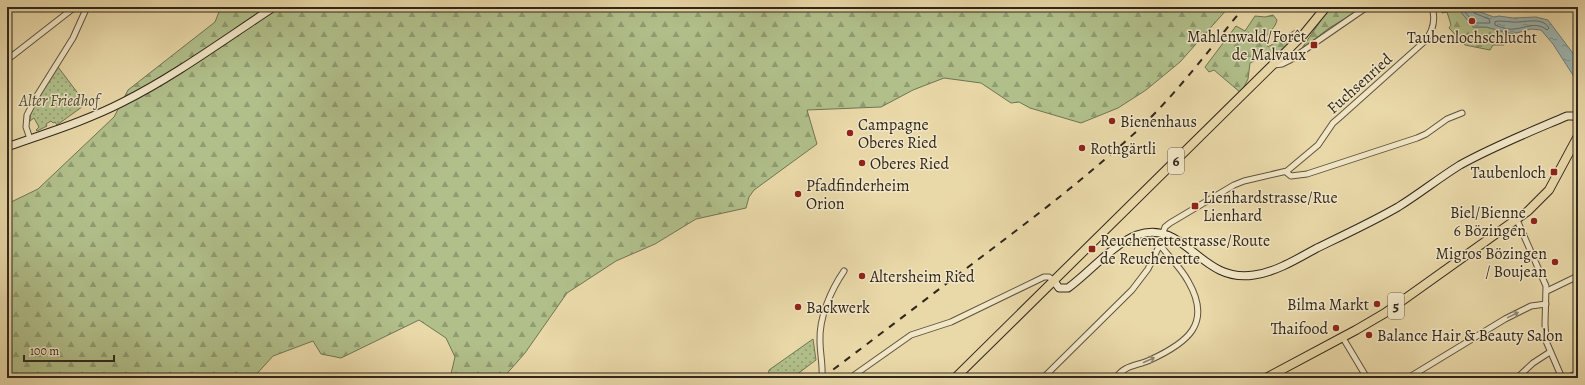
<svg xmlns="http://www.w3.org/2000/svg" width="1585" height="385" viewBox="0 0 1585 385" font-family="Alegreya,serif">
	<style>
		.green { fill: url(#green-dots); stroke: #707454 }
		.forest { fill: url(#forest-firs); stroke: #707454 }
		.water { fill: url(#water-ripples); stroke: #717d77 }
		.lines { fill: none; stroke-linecap: round; stroke-linejoin: round }
		.shore { stroke: #666f68; stroke-width: 1 }
		.street-casing { stroke: #5e533f; stroke-width: 7 }
		.secondary-casing { stroke: #30271c; stroke-width: 9 }
		.primary-casing { stroke: #30271c; stroke-width: 10 }
		.street { stroke: #f1e6c6; stroke-width: 5 }
		.secondary { stroke: #f1e6c6; stroke-width: 7 }
		.primary { stroke: #e9d8a8; stroke-width: 8 }
		.rail { stroke: #30271c; stroke-width: 2; stroke-dasharray: 7 7; stroke-linecap: butt }
		.oneway { stroke: #908671 }
		.poi-dot { fill: #8f2418; stroke: #f1e6c6; stroke-width: 1.5 }
		.labels { text-anchor: middle; stroke-width: 3; stroke-linejoin: round; paint-order: stroke }
		.shield { fill: #f1e6c6; stroke: #6a604f; stroke-width: 1 }
		.shield-label { font-size: 15px; font-weight: bold; fill: #30271c }
		.poi-label { font-size: 16px; fill: #30271c; stroke: #f1e6c6; text-anchor: start }
		.street-label { font-size: 16px; fill: #30271c; stroke: #f1e6c6 }
		.park-label { font-size: 16px; font-style: italic; fill: #504d38; stroke: #f1e6c6 }
	</style>
	<defs>
		<pattern id="green-dots" width="8" height="8" patternUnits="userSpaceOnUse"><rect width="8" height="8" fill="#b1c08b"/><path d="M2 2h.1M6 6h.1" fill="none" stroke="#909c71" stroke-width="1.8" stroke-linecap="round"/></pattern>
		<pattern id="forest-firs" width="22" height="20" patternUnits="userSpaceOnUse"><rect width="22" height="20" fill="#b1c08b"/><path d="M5 1l3.5 6h-7zM16 11l3.5 6h-7z" fill="#909c71"/></pattern>
		<pattern id="water-ripples" width="26" height="14" patternUnits="userSpaceOnUse"><rect width="26" height="14" fill="#9cb7b3"/><path d="M2 4q2-2 4 0t4 0M15 11q2-2 4 0t4 0" fill="none" stroke="#809591"/></pattern>
	</defs>
	<rect width="100%" height="100%" fill="#e9d8a8"/>
	<filter id="stains"><feTurbulence type="fractalNoise" baseFrequency=".005" numOctaves="4"/><feColorMatrix values="0 0 0 0 .2 0 0 0 0 .09 0 0 0 0 .02 0 0 0 .5 -.17"/></filter>
	<radialGradient id="worn" r=".72"><stop offset=".6" stop-color="#630" stop-opacity="0"/><stop offset="1" stop-color="#630" stop-opacity=".3"/></radialGradient>
	<!-- green -->
	<g class="green">
		<path d="M58,67L86,104L57,125L55,122L53,123L51,121L46,124L47,126L37,131L36,130L39,127L34,118L30,121C29,106 50,80 58,67Z"/>
		<polygon points="813,339 816,360 792,378 768,378 769,370"/>
	</g>
	<!-- forest -->
	<g class="forest">
		<polygon points="221,7 1229,7 1180,62 1146,90 1118,108 1081,123 1030,108 1019,102 1011,103 981,83 944,78 913,90 881,107 807,110 817,144 754,190 749,197 746,208 696,219 655,244 616,261 567,293 525,353 503,378 479,378 474,375 471,378 450,378 455,357 446,338 419,320 341,358 321,354 313,341 273,356 253,378 7,378 7,204 38,189 114,117 128,90 215,22"/>
		<polygon points="1330,7 1365,7 1329,28 1300,51"/>
		<polygon points="1440,7 1457,7 1473,27 1486,27 1513,34 1521,43 1517,43 1513,38 1506,41 1504,45 1493,45 1490,50 1465,45 1449,28 1451,25 1447,12 1442,13"/>
		<path d="M1273,15L1277,20C1276,27 1268,33 1264,39L1268,47L1295,30L1298,32L1283,51L1269,54L1250,63L1248,79L1241,93L1214,70L1209,72L1205,67L1236,26L1245,31L1255,16L1265,17Z"/>
	</g>
	<!-- water -->
	<polygon class="water" points="1457,7 1474,7 1477,11 1494,17 1499,16 1513,18 1536,17 1548,20 1578,60 1578,83 1553,44 1541,30 1531,29 1513,34 1486,27 1473,27"/>
	<g class="lines">
		<!-- shore -->
		<g class="shore">
			<polyline points="1461,7 1474,23 1490,23 1489,19 1474,13 1472,7"/>
			<path d="M1500,21C1504,21 1509,22 1513,22C1524,23 1542,16 1549,28L1547,30C1536,21 1526,28 1514,29C1508,30 1500,27 1495,25V22Z"/>
		</g>
		<!-- street casing -->
		<g class="street-casing">
			<g id="street">
				<polyline points="7,60 75,7"/>
				<polyline points="1274,65 1282,64 1290,60 1367,7"/>
				<polyline points="30,139 26,127 27,115 38,94 73,38 87,7"/>
				<polyline points="1286,172 1291,176 1307,174 1417,138 1426,134 1447,119 1462,113"/>
				<polyline points="1517,220 1546,286 1545,324 1546,341 1562,378"/>
				<path d="M1163,233L1165,227L1170,223L1234,185L1244,181L1287,171L1318,145L1333,123L1340,117L1425,41C1433,31 1436,20 1432,7"/>
				<polyline points="1547,291 1578,276"/>
				<polyline points="1343,338 1367,378"/>
				<path d="M822,378C823,365 820,353 820,341C819,317 831,290 844,271"/>
				<polyline points="850,378 911,335 951,322 1044,277 1049,277 1054,281"/>
				<polyline points="1043,378 1132,290 1148,269 1165,234"/>
				<path d="M1116,378C1124,365 1137,366 1150,360C1187,343 1213,324 1188,281C1181,268 1169,257 1160,245"/>
				<polyline points="1408,378 1505,319 1531,306 1546,304"/>
				<polyline points="1517,378 1533,363 1550,352"/>
				<polyline points="1567,378 1578,373"/>
			</g>
		</g>
		<!-- secondary casing -->
		<g class="secondary-casing">
			<g id="secondary">
				<path d="M7,147C46,133 86,121 123,102C175,76 225,39 274,7"/>
				<path d="M1054,281L1059,288H1068C1089,273 1113,244 1137,235C1185,218 1200,284 1254,275C1276,272 1297,259 1317,248C1344,235 1372,222 1398,207C1419,194 1439,178 1460,165C1494,146 1532,131 1567,116H1573L1578,118"/>
			</g>
		</g>
		<!-- primary casing -->
		<g class="primary-casing">
			<g id="primary">
				<polyline points="955,378 1303,35 1326,7"/>
				<polyline points="1266,378 1356,330 1385,313 1528,211 1549,190 1578,136"/>
			</g>
		</g>
		<!-- street -->
		<use href="#street" class="street"/>
		<!-- secondary -->
		<use href="#secondary" class="secondary"/>
		<!-- primary -->
		<use href="#primary" class="primary"/>
		<!-- rail -->
		<path class="rail" d="M822,378C874,339 925,300 976,261C1032,219 1087,177 1138,130C1177,93 1210,49 1244,7"/>
	</g>
	<!-- one-way arrows -->
	<defs><path id="oneway-shaft" d="M-6 0H5M1.5-3L5.5 0L1.5 3" fill="none" stroke-width="1.6" stroke-linecap="round" stroke-linejoin="round"/></defs>
	<g class="oneway">
		<use href="#oneway-shaft" transform="translate(1513 315) rotate(-26)"/>
		<use href="#oneway-shaft" transform="translate(1149 360) rotate(-24)"/>
	</g>
	<!-- markers -->
	<g class="poi-dot">
		<circle cx="1472" cy="21" r="4"/>
		<rect x="1310" y="41" width="8" height="8" rx="2"/>
		<circle cx="1112" cy="121" r="4"/>
		<circle cx="850" cy="133" r="4"/>
		<circle cx="1082" cy="148" r="4"/>
		<circle cx="862" cy="163" r="4"/>
		<rect x="1550" y="168" width="8" height="8" rx="2"/>
		<circle cx="798" cy="194" r="4"/>
		<rect x="1191" y="202" width="8" height="8" rx="2"/>
		<circle cx="1534" cy="221" r="4"/>
		<rect x="1088" y="245" width="8" height="8" rx="2"/>
		<circle cx="1555" cy="262" r="4"/>
		<circle cx="862" cy="276" r="4"/>
		<circle cx="1377" cy="304" r="4"/>
		<circle cx="798" cy="307" r="4"/>
		<circle cx="1336" cy="328" r="4"/>
		<circle cx="1369" cy="335" r="4"/>
	</g>
	<g class="labels">
		<!-- shield labels -->
		<g class="shield">
			<rect x="1168" y="148" width="16" height="26" rx="3"/>
			<rect x="1388" y="293" width="16" height="26" rx="3"/>
		</g>
		<g class="shield-label">
			<text x="1176" y="166">6</text>
			<text x="1396" y="311">5</text>
		</g>
		<!-- poi labels -->
		<g class="poi-label">
			<text x="1306" y="42" text-anchor="end">Mahlenwald/Forêt<tspan x="1306" dy="18">de Malvaux</tspan></text>
			<text x="1472" y="43" text-anchor="middle">Taubenlochschlucht</text>
			<text x="1120" y="127">Bienenhaus</text>
			<text x="858" y="130">Campagne<tspan x="858" dy="18">Oberes Ried</tspan></text>
			<text x="1090" y="154">Rothgärtli</text>
			<text x="870" y="169">Oberes Ried</text>
			<text x="1546" y="178" text-anchor="end">Taubenloch</text>
			<text x="806" y="191">Pfadfinderheim<tspan x="806" dy="18">Orion</tspan></text>
			<text x="1203" y="203">Lienhardstrasse/Rue<tspan x="1203" dy="18">Lienhard</tspan></text>
			<text x="1526" y="218" text-anchor="end">Biel/Bienne<tspan x="1526" dy="18">6 Bözingen</tspan></text>
			<text x="1100" y="246">Reuchenettestrasse/Route<tspan x="1100" dy="18">de Reuchenette</tspan></text>
			<text x="1547" y="259" text-anchor="end">Migros Bözingen<tspan x="1547" dy="18">/ Boujean</tspan></text>
			<text x="870" y="282">Altersheim Ried</text>
			<text x="1369" y="310" text-anchor="end">Bilma Markt</text>
			<text x="806" y="313">Backwerk</text>
			<text x="1328" y="334" text-anchor="end">Thaifood</text>
			<text x="1377" y="341">Balance Hair &amp; Beauty Salon</text>
		</g>
		<!-- street labels -->
		<g class="street-label">
			<text transform="translate(1359 83) rotate(-42)" y="6">Fuchsenried</text>
		</g>
		<!-- park labels -->
		<g class="park-label">
			<text x="59" y="106">Alter Friedhof</text>
		</g>
	</g>
	<!-- margin -->
	<rect width="1585" height="385" fill="none" stroke="#e9d8a8" stroke-width="24"/>
	<rect x="8" y="8" width="1569" height="369" fill="none" stroke="#30271c" stroke-width="2"/>
	<rect x="12" y="12" width="1561" height="361" fill="none" stroke="#30271c"/>
	<!-- scale -->
	<path d="M24 355v6h90v-6" fill="none" stroke="#30271c" stroke-width="2"/>
	<text x="30" y="355" font-size="12" fill="#30271c" stroke="#f1e6c6" stroke-width="3" paint-order="stroke">100 m</text>
	<rect width="100%" height="100%" filter="url(#stains)"/>
	<rect width="100%" height="100%" fill="url(#worn)"/>
</svg>
